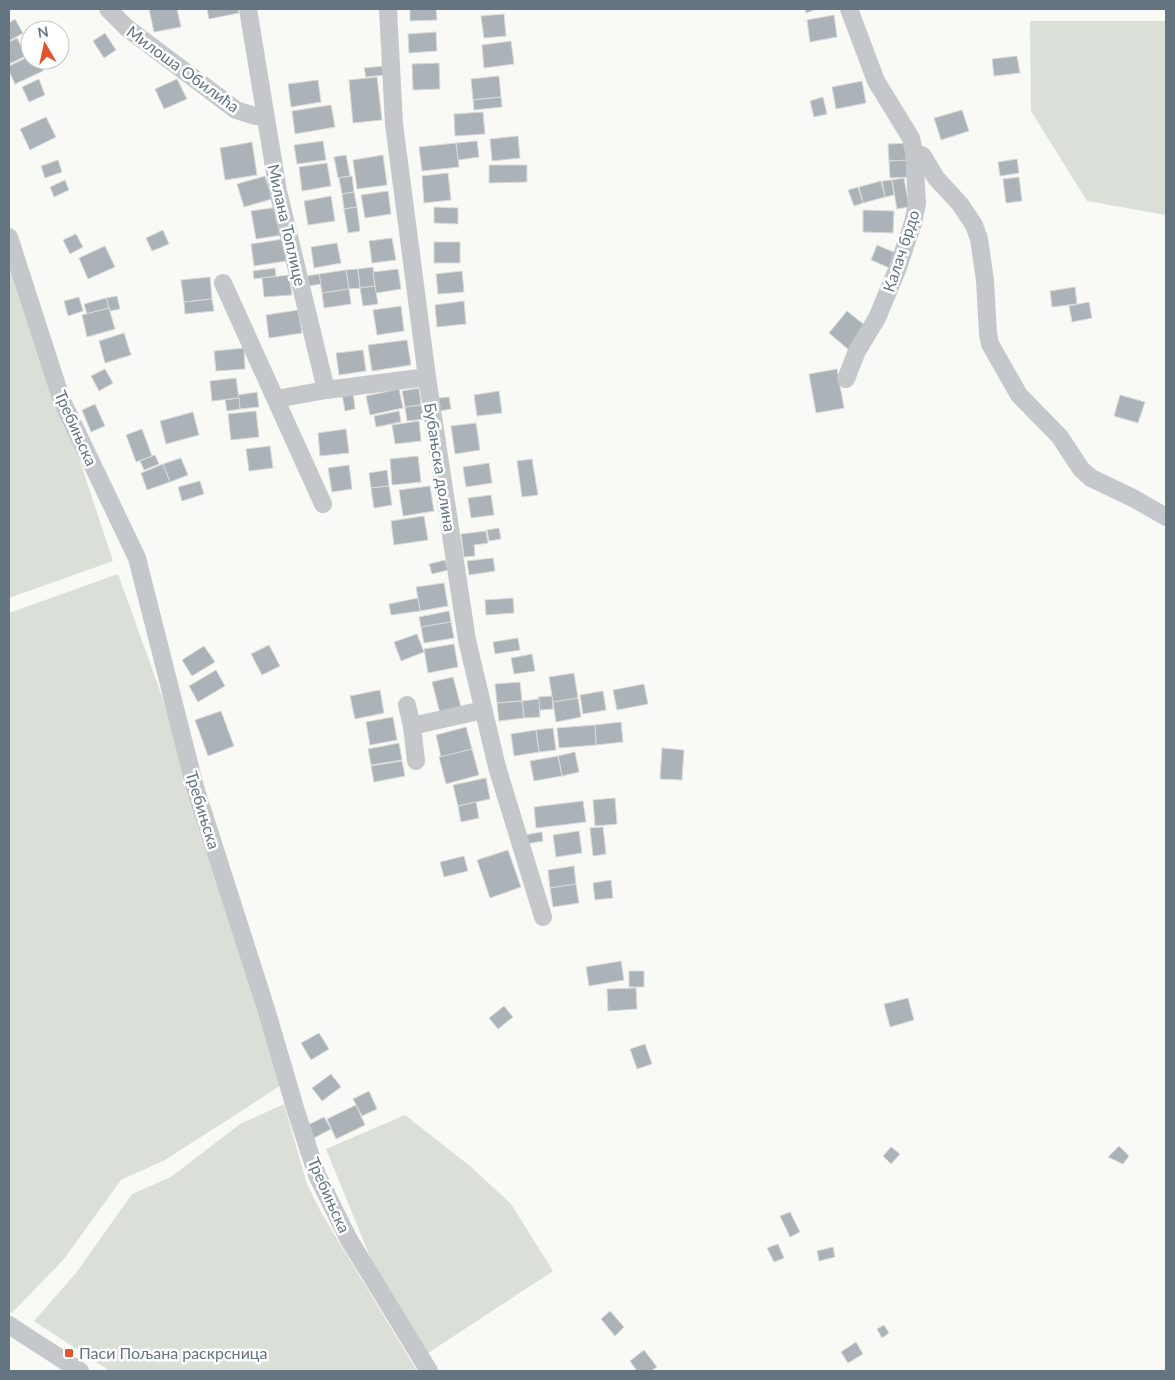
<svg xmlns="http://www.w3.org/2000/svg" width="1175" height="1380" viewBox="0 0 1175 1380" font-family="Lato,sans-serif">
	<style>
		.green { fill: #dae0d7 }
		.building { fill: #abb3b9; stroke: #dadad8 }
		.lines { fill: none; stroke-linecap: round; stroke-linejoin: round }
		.minor { stroke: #c4c8cb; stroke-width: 18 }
		.poi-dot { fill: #e3542c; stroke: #fff; stroke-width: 2 }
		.labels { text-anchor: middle; stroke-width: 5; stroke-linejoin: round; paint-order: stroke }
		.street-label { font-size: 16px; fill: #647581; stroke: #fff }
		.poi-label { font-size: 16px; fill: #647581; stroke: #fff; text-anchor: start }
	</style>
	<rect width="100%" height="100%" fill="#f9f9f6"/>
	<!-- green -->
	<g class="green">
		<polygon points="1030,21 1166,21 1166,215 1087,201 1031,111"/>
		<polygon points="9,246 113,561 9,598"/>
		<polygon points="118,574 182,752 222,897 280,1086 165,1160 121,1180 64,1259 12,1313 9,1311 9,613"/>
		<polygon points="284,1104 307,1184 322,1214 417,1371 110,1371 34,1321 76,1273 132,1194 171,1177 240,1124"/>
		<polygon points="405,1115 470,1166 511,1204 553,1271 422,1357 380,1281 326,1149"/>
	</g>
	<!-- building -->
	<g class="building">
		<polygon points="149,9 177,9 181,27 154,32"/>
		<polygon points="207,9 238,9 239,13 209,19"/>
		<polygon points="410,9 436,9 437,20 410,21"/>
		<polygon points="805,9 817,9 806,13"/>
		<polygon points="504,14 506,36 484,38 481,16"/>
		<polygon points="834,15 837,37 810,42 807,20"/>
		<polygon points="15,19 23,33 9,41 9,23"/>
		<polygon points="30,32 30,43 25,35"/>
		<polygon points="436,32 437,51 409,53 408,34"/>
		<polygon points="105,33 116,50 104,58 93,41"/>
		<polygon points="17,38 26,56 9,64 9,42"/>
		<polygon points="511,41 514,64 484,68 482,45"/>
		<polygon points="30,56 30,60 38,60 43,71 15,84 9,71 9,66"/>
		<polygon points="1017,56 1020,73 994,76 992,59"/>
		<polygon points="439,63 440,89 413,90 412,64"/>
		<polygon points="384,66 385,75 366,77 364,68"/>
		<polygon points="499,76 501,97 473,100 471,79"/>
		<polygon points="377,77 382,120 353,123 349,80"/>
		<polygon points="39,79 45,95 29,102 22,87"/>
		<polygon points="177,79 187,99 164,109 155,89"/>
		<polygon points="318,80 321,102 291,107 288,84"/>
		<polygon points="862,81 866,103 836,109 832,87"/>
		<polygon points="501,97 502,107 474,110 473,100"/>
		<polygon points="823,97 827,114 814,117 810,101"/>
		<polygon points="331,105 335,127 295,134 292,111"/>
		<polygon points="962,110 969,131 941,140 934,118"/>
		<polygon points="483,112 485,134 455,136 454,114"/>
		<polygon points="46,117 56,137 30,150 20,129"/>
		<polygon points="518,136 520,158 492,161 490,139"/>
		<polygon points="323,141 326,160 297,164 294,145"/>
		<polygon points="477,141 479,157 458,160 456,143"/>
		<polygon points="252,142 257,175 225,180 220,148"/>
		<polygon points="456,143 459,167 422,171 419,147"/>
		<polygon points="910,143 910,160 889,161 888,144"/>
		<polygon points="346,155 350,176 338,178 334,157"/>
		<polygon points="383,155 387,185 357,189 353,160"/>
		<polygon points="1017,159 1019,173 1000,176 998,162"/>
		<polygon points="58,160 62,172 45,178 41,166"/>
		<polygon points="910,160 911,177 890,178 889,161"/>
		<polygon points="327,163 331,186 302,191 299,167"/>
		<polygon points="489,165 527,165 527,182 489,183"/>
		<polygon points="448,173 451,200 424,203 422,176"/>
		<polygon points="265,176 272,199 244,207 237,184"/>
		<polygon points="352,176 354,192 342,194 339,178"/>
		<polygon points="1019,177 1022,201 1006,203 1003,179"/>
		<polygon points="904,178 909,207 897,209 892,180"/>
		<polygon points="65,180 69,190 54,197 50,187"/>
		<polygon points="892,180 894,195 885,197 882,181"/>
		<polygon points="881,181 885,197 863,203 859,187"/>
		<polygon points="858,187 863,203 854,206 848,190"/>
		<polygon points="388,191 391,214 365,218 361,195"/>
		<polygon points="354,192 357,207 344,209 342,194"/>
		<polygon points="331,196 335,221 308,225 304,201"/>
		<polygon points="278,207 282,235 256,239 251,211"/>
		<polygon points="357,207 360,231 348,233 344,209"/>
		<polygon points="434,207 458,208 458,224 434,223"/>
		<polygon points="863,210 894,211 893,233 863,232"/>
		<polygon points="163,230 169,244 152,251 146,238"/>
		<polygon points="76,234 83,247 70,254 63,240"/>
		<polygon points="392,238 396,260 372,263 369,241"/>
		<polygon points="283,239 286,261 254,266 251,244"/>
		<rect x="434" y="242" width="26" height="21"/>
		<polygon points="337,243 341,263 314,268 311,247"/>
		<polygon points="877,245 898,254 892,269 871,260"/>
		<polygon points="105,246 115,267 88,279 79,258"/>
		<polygon points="373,267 375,286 360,288 358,269"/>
		<polygon points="275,268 276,276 254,279 253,271"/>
		<polygon points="358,269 360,288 349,289 346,270"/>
		<polygon points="398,269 401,289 376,293 373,272"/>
		<polygon points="346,270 349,289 322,293 319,274"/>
		<polygon points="462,271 464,292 438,294 436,274"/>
		<polygon points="319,274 321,284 309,286 307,276"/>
		<polygon points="289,275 292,295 264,297 262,278"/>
		<polygon points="210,277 212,299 184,302 181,280"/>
		<polygon points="375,286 378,304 363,306 360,288"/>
		<polygon points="1075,287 1077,304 1052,307 1050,291"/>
		<polygon points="349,289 351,304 324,308 322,293"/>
		<polygon points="117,296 120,309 110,311 106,298"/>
		<polygon points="79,297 83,311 68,316 64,301"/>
		<polygon points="106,298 109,308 87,314 84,304"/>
		<polygon points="212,299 214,311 185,314 184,302"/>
		<polygon points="464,301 466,324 437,327 435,305"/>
		<polygon points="1089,302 1092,318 1072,322 1069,306"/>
		<polygon points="401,306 404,331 377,335 373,310"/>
		<polygon points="109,308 115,329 87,337 82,315"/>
		<polygon points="298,310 302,333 269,338 266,315"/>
		<polygon points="847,311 867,327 849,350 829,333"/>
		<polygon points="124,333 131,355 105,363 99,341"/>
		<polygon points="407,340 411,365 372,371 368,345"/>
		<polygon points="244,348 245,369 216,371 214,351"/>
		<polygon points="363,350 366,371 339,375 336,353"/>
		<polygon points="105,369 113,383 99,391 91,376"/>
		<polygon points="837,369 844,408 816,413 809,374"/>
		<polygon points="236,378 239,398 212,401 210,381"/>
		<polygon points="419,388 421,405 405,407 402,391"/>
		<polygon points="399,389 403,408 370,415 366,396"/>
		<polygon points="499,391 502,413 477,416 474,395"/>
		<polygon points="257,392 259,407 240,409 238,395"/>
		<polygon points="353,392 355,409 345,411 342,394"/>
		<polygon points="1120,395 1145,402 1138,423 1114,416"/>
		<polygon points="449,397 451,409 440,411 438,398"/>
		<polygon points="239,398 240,409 227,411 225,400"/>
		<polygon points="95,404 105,426 91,432 82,410"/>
		<polygon points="421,405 424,419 407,421 405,407"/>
		<polygon points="256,411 259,437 231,440 228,414"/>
		<polygon points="399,411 401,422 376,427 374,416"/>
		<polygon points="193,412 199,435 166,444 160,421"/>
		<polygon points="419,421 421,441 395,444 392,425"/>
		<polygon points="476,423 480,450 455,454 451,426"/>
		<polygon points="142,429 152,456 136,462 126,435"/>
		<polygon points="346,429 349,453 320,456 318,433"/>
		<polygon points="270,446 273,468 249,471 246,449"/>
		<polygon points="155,455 159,464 144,470 140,461"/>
		<polygon points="418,456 421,482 392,485 390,459"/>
		<polygon points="181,458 188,475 170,482 163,464"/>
		<polygon points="532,459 538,495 522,497 517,461"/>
		<polygon points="489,463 492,483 466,487 463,467"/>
		<polygon points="163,464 170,482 147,490 141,473"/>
		<polygon points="349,465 352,489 332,492 328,468"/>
		<polygon points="387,470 389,486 371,488 369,473"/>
		<polygon points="200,481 204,494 182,501 178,487"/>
		<polygon points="389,486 392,505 374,508 371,488"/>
		<polygon points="430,486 434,511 403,516 399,490"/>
		<polygon points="491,495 494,515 471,518 468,498"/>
		<polygon points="424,516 428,540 394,545 391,521"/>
		<polygon points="499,528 501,539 489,541 487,530"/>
		<polygon points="486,531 488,543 474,545 475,556 464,557 461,534"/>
		<polygon points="493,558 495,571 469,575 467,561"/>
		<polygon points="445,560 448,570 432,574 429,564"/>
		<polygon points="444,583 448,606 420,611 416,587"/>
		<polygon points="418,598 420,611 391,615 389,604"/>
		<polygon points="513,598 514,613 486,615 485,600"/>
		<polygon points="449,611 451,622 421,627 419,617"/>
		<polygon points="451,622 454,638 424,643 421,627"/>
		<polygon points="417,634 424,652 401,661 394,642"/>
		<polygon points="518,638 520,650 495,654 493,642"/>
		<polygon points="454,644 458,667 428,673 424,649"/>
		<polygon points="269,645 280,666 262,675 251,654"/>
		<polygon points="204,646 215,662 192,676 182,660"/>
		<polygon points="532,654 535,671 514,674 511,658"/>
		<polygon points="216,670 225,686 198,702 189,686"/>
		<polygon points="574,673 578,698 553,702 549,677"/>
		<polygon points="453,677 461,707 440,713 432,682"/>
		<polygon points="520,682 522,701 497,703 495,684"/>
		<polygon points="644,684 648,704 617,710 613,690"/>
		<polygon points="380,690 384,713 355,719 350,696"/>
		<polygon points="603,691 606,710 583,714 580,695"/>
		<polygon points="552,696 553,709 540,710 538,697"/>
		<polygon points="578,698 581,717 556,722 553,702"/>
		<polygon points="539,699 540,717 524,718 522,701"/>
		<polygon points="522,701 524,718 499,721 497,703"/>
		<polygon points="221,711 234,746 208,756 195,720"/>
		<polygon points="393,717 397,740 370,745 366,722"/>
		<polygon points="621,722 623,742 596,745 595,725"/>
		<polygon points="595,725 596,745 559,748 557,728"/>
		<polygon points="466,727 472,749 441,757 436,735"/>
		<polygon points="553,728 556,750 539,752 536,730"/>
		<polygon points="536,730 539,752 514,756 511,734"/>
		<polygon points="399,743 402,760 371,765 368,749"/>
		<polygon points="662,748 684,750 682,780 660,779"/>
		<polygon points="472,749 479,775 446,784 439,757"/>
		<polygon points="575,752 579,772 562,776 558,756"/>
		<polygon points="558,756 562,776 534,781 530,761"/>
		<polygon points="402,761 405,776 374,782 371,766"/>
		<polygon points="486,778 490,799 458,806 453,785"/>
		<polygon points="615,798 617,824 595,826 593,800"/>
		<polygon points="583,801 586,822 536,828 534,807"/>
		<polygon points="476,802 479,818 461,822 458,806"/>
		<polygon points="603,827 606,854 593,856 590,828"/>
		<polygon points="579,831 582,853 556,857 553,835"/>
		<polygon points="542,832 543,841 526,844 524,835"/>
		<polygon points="508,850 521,887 490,898 477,860"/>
		<polygon points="464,856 468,871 444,877 440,862"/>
		<polygon points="574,866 576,884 550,888 548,870"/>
		<polygon points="611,880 613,898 595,900 593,883"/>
		<polygon points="576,884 579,903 553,907 550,888"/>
		<polygon points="621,961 624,980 589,986 586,967"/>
		<rect x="629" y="971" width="15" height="16"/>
		<polygon points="636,988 637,1009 608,1011 607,989"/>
		<polygon points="908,998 914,1020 890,1027 884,1004"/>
		<polygon points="504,1006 513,1017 498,1029 489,1018"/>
		<polygon points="319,1033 329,1049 311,1060 301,1043"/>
		<polygon points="645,1044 652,1064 637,1069 630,1049"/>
		<polygon points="331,1074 341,1087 322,1101 312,1088"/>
		<polygon points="369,1091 377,1109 362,1116 353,1099"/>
		<polygon points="356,1105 365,1125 336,1139 327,1119"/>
		<polygon points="324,1117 331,1129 312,1139 306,1126"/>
		<polygon points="1119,1146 1129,1156 1123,1164 1108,1157"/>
		<polygon points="891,1147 900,1154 891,1164 883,1156"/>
		<polygon points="790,1212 800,1232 790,1237 780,1216"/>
		<polygon points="778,1244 784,1258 774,1262 767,1248"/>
		<polygon points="833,1247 835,1257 819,1261 817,1251"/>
		<polygon points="610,1311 624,1327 615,1336 601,1319"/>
		<polygon points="884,1325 889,1333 882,1338 877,1329"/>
		<polygon points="856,1342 863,1354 848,1363 841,1352"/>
		<polygon points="644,1350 657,1367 651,1371 637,1371 630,1361"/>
	</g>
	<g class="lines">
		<!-- minor -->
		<g class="minor">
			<polyline points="108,9 127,28 236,110 255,116 265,116"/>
			<polyline points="248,9 278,191 326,390"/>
			<polyline points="388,9 394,124 427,377 467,640 497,767 543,917"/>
			<polyline points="914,152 923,156 936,178 960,204 974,225 979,239 985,280 988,334 990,344 1019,395 1060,437 1081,469 1091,478 1133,498 1166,517"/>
			<polyline points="9,237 62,401 137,558 195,787 266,1009 296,1111 317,1175 348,1238 429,1371"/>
			<polyline points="223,283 323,504"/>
			<polyline points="846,379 857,351 877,318 897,270 913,223 917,203 914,152 911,138 876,81 849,9"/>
			<polyline points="276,399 326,390 427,377"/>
			<polyline points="407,705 412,726 416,761"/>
			<polyline points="412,726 483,710"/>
			<polyline points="9,1325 80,1371"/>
		</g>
	</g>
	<!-- markers -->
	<rect class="poi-dot" x="64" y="1348" width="10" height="10" rx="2.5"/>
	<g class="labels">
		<!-- street labels -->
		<g class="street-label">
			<text transform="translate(183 69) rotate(36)" y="6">Милоша Обилића</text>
			<text transform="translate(287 225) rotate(77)" y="6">Милана Топлице</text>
			<text transform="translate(901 251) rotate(-72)" y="6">Калач брдо</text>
			<text transform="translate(76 428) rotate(66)" y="6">Требињска</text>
			<text transform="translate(440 467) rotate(81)" y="6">Бубањска долина</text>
			<text transform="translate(203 810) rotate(73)" y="6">Требињска</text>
			<text transform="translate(329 1195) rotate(66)" y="6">Требињска</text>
		</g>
		<!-- poi labels -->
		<g class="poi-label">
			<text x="79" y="1359">Паси Пољана раскрсница</text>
		</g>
	</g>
	<!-- border -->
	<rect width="1175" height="1380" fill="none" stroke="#647581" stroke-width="20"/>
	<!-- north arrow -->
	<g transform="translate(45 45) rotate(351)"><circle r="24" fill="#ffffff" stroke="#c1c8cd"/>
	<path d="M0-4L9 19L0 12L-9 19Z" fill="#e3542c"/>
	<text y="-8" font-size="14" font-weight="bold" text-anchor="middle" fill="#647581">N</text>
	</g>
</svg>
